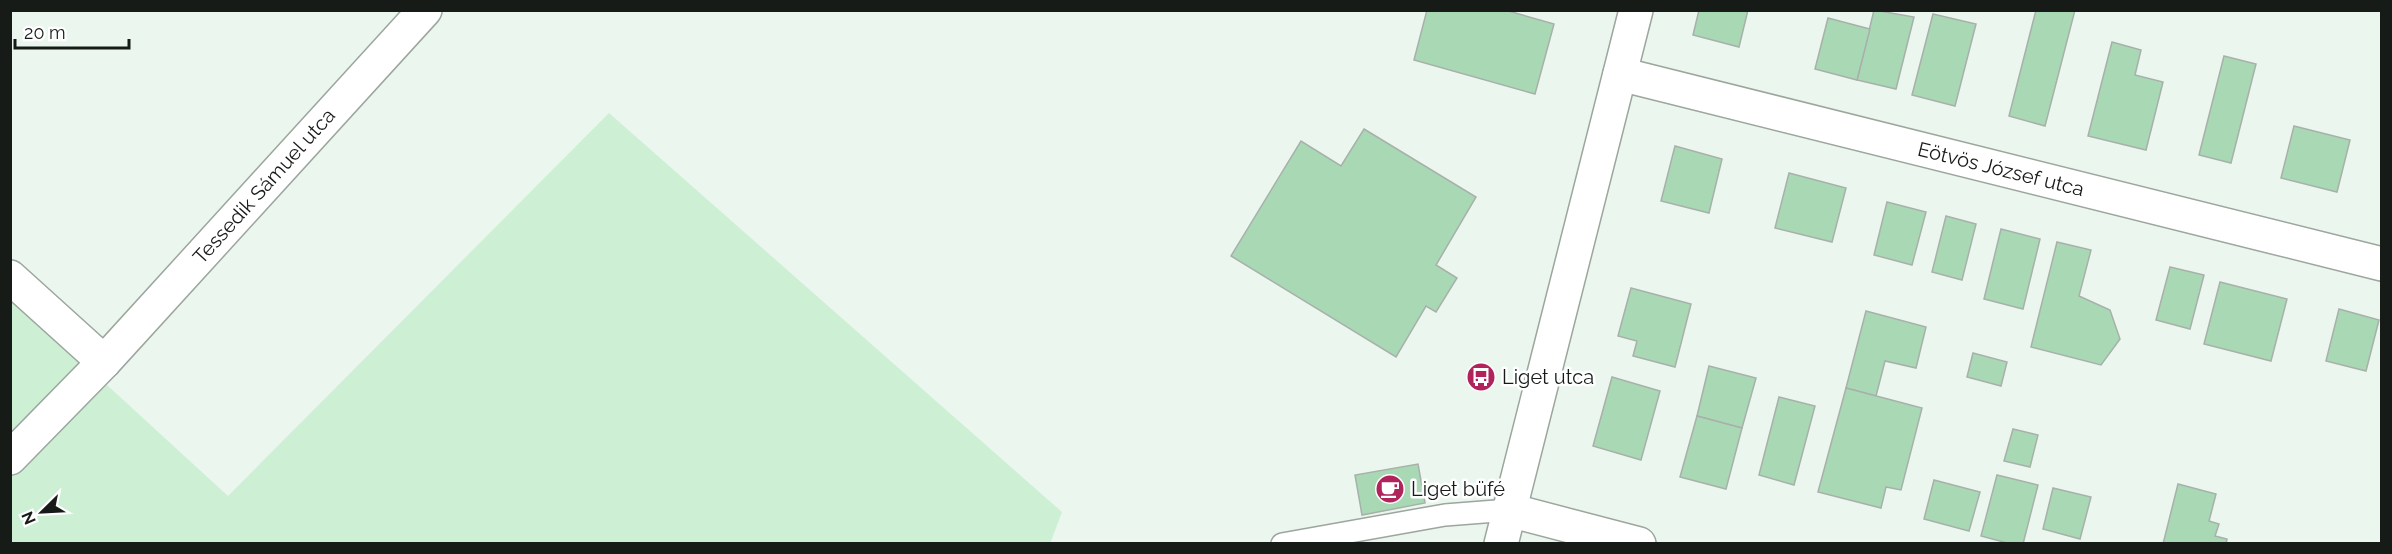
<svg xmlns="http://www.w3.org/2000/svg" width="2392" height="554" viewBox="0 0 2392 554" font-family="Raleway,sans-serif">
	<style>
		.green { fill: #cdf0d5 }
		.building { fill: #a9d8b5; stroke: #a7b1aa; stroke-width: 1.5 }
		.lines { fill: none; stroke-linecap: round; stroke-linejoin: round }
		.service-casing { stroke: #9ca69e; stroke-width: 24 }
		.minor-casing { stroke: #9ca69e; stroke-width: 36 }
		.service { stroke: #fff; stroke-width: 21 }
		.minor { stroke: #fff; stroke-width: 33 }
		.labels { text-anchor: middle; stroke-width: 5; stroke-linejoin: round; paint-order: stroke }
		.street-label { font-size: 20px; fill: #171b18; stroke: #fff }
		.poi-label { font-size: 20px; fill: #171b18; stroke: #fff; text-anchor: start }
	</style>
	<rect width="100%" height="100%" fill="#ebf6ee"/>
	<!-- green -->
	<polygon class="green" points="609,113 1062,512 1050,544 11,543 10,296 228,496"/>
	<!-- building -->
	<g class="building">
		<polygon points="1427,10 1505,10 1554,24 1535,94 1414,60"/>
		<polygon points="1699,10 1748,10 1739,47 1693,35"/>
		<polygon points="1874,10 1914,17 1896,89 1857,80"/>
		<polygon points="2036,10 2075,10 2045,126 2009,116"/>
		<polygon points="1933,14 1976,24 1955,106 1912,95"/>
		<polygon points="1828,18 1870,29 1857,80 1815,69"/>
		<polygon points="2112,42 2141,50 2135,75 2163,82 2146,150 2088,136"/>
		<polygon points="2224,56 2256,64 2231,163 2199,155"/>
		<polygon points="2294,126 2350,140 2337,192 2281,178"/>
		<polygon points="1364,129 1476,197 1436,265 1457,278 1436,312 1426,306 1396,357 1231,256 1301,141 1341,166"/>
		<polygon points="1675,146 1722,159 1709,213 1661,201"/>
		<polygon points="1789,173 1846,188 1832,242 1775,228"/>
		<polygon points="1887,202 1926,212 1912,265 1874,255"/>
		<polygon points="1946,216 1976,224 1962,280 1932,272"/>
		<polygon points="2001,229 2040,239 2023,309 1984,299"/>
		<polygon points="2057,242 2091,250 2079,296 2110,310 2120,339 2101,365 2031,347"/>
		<polygon points="2170,267 2204,275 2190,329 2156,320"/>
		<polygon points="2220,282 2287,299 2271,361 2204,344"/>
		<polygon points="1631,288 1691,304 1675,367 1633,356 1637,341 1618,336"/>
		<polygon points="2339,309 2379,320 2366,371 2326,361"/>
		<polygon points="1866,311 1926,327 1916,368 1885,361 1876,396 1846,388"/>
		<polygon points="1973,353 2007,362 2001,386 1967,377"/>
		<polygon points="1709,366 1756,378 1742,428 1697,416"/>
		<polygon points="1612,377 1660,391 1641,460 1593,446"/>
		<polygon points="1846,388 1922,408 1901,490 1886,487 1881,508 1818,492"/>
		<polygon points="1779,397 1815,406 1794,485 1759,475"/>
		<polygon points="1697,416 1742,428 1726,489 1680,477"/>
		<polygon points="2013,429 2038,435 2030,467 2004,461"/>
		<polygon points="1418,464 1425,503 1362,515 1355,475"/>
		<polygon points="1997,475 2038,485 2023,544 2011,544 1981,536"/>
		<polygon points="1934,480 1980,492 1969,531 1924,519"/>
		<polygon points="2178,484 2216,494 2209,521 2219,524 2215,536 2227,539 2226,544 2163,544"/>
		<polygon points="2053,488 2091,497 2080,539 2043,529"/>
	</g>
	<g class="lines">
		<!-- service casing -->
		<g class="service-casing">
			<polyline id="service" points="1282,544 1445,515 1509,510"/>
		</g>
		<!-- minor casing -->
		<g class="minor-casing">
			<g id="minor">
				<polyline points="1620,74 2382,264"/>
				<polyline points="10,277 104,362"/>
				<polyline points="10,458 104,362 425,10"/>
				<polyline points="1509,510 1639,544"/>
				<polyline points="1501,544 1636,10"/>
			</g>
		</g>
		<!-- service -->
		<use href="#service" class="service"/>
		<!-- minor -->
		<use href="#minor" class="minor"/>
	</g>
	<!-- icons -->
	<defs>
		<g id="bus-disc" transform="scale(1.5)"><circle r="9.5" fill="#b0235b" stroke="#fff"/><path d="M-5-6H5V4H4V6H2V4H-2V6H-4V4H-5ZM-3.5-4V0h7V-4ZM-3.5 1.2v1.5H-2V1.2ZM2 1.2v1.5H3.5V1.2Z" fill="#fff"/></g>
		<g id="cafe-disc" transform="scale(1.5)"><circle r="9.5" fill="#b0235b" stroke="#fff"/><path d="M-5.5-4.5H6V0H3Q3 3.5 0 3.5H-2.5Q-5.5 3.5-5.5 0ZM3-3.2v2h1.7v-2ZM-6 4.5H4V6H-6Z" fill="#fff"/></g>
	</defs>
	<g fill-rule="evenodd">
		<use href="#bus-disc" x="1481" y="377"/>
		<use href="#cafe-disc" x="1390" y="489"/>
	</g>
	<g class="labels">
		<!-- street labels -->
		<g class="street-label">
			<text transform="translate(2001 169) rotate(14)" y="7">Eötvös József utca</text>
			<text transform="translate(264 186) rotate(-48)" y="7">Tessedik Sámuel utca</text>
		</g>
		<!-- poi labels -->
		<g class="poi-label">
			<text x="1502" y="384">Liget utca</text>
			<text x="1411" y="496">Liget büfé</text>
		</g>
	</g>
	<!-- border -->
	<rect width="2392" height="554" fill="none" stroke="#171b18" stroke-width="24"/>
	<!-- north arrow -->
	<g transform="translate(42 512) rotate(246)" stroke="#ffffff" stroke-width="4.5" paint-order="stroke">
	<path d="M0-4.5L10 22L0 15L-10 22Z" fill="#171b18"/>
	<text y="-9" font-size="16" font-weight="bold" text-anchor="middle" fill="#171b18">N</text>
	</g>
	<!-- scale -->
	<path d="M15 39v9h114v-9" fill="none" stroke="#171b18" stroke-width="3"/>
	<text x="24" y="39" font-size="18" fill="#171b18" stroke="#ffffff" stroke-width="4.5" paint-order="stroke">20 m</text>
</svg>
